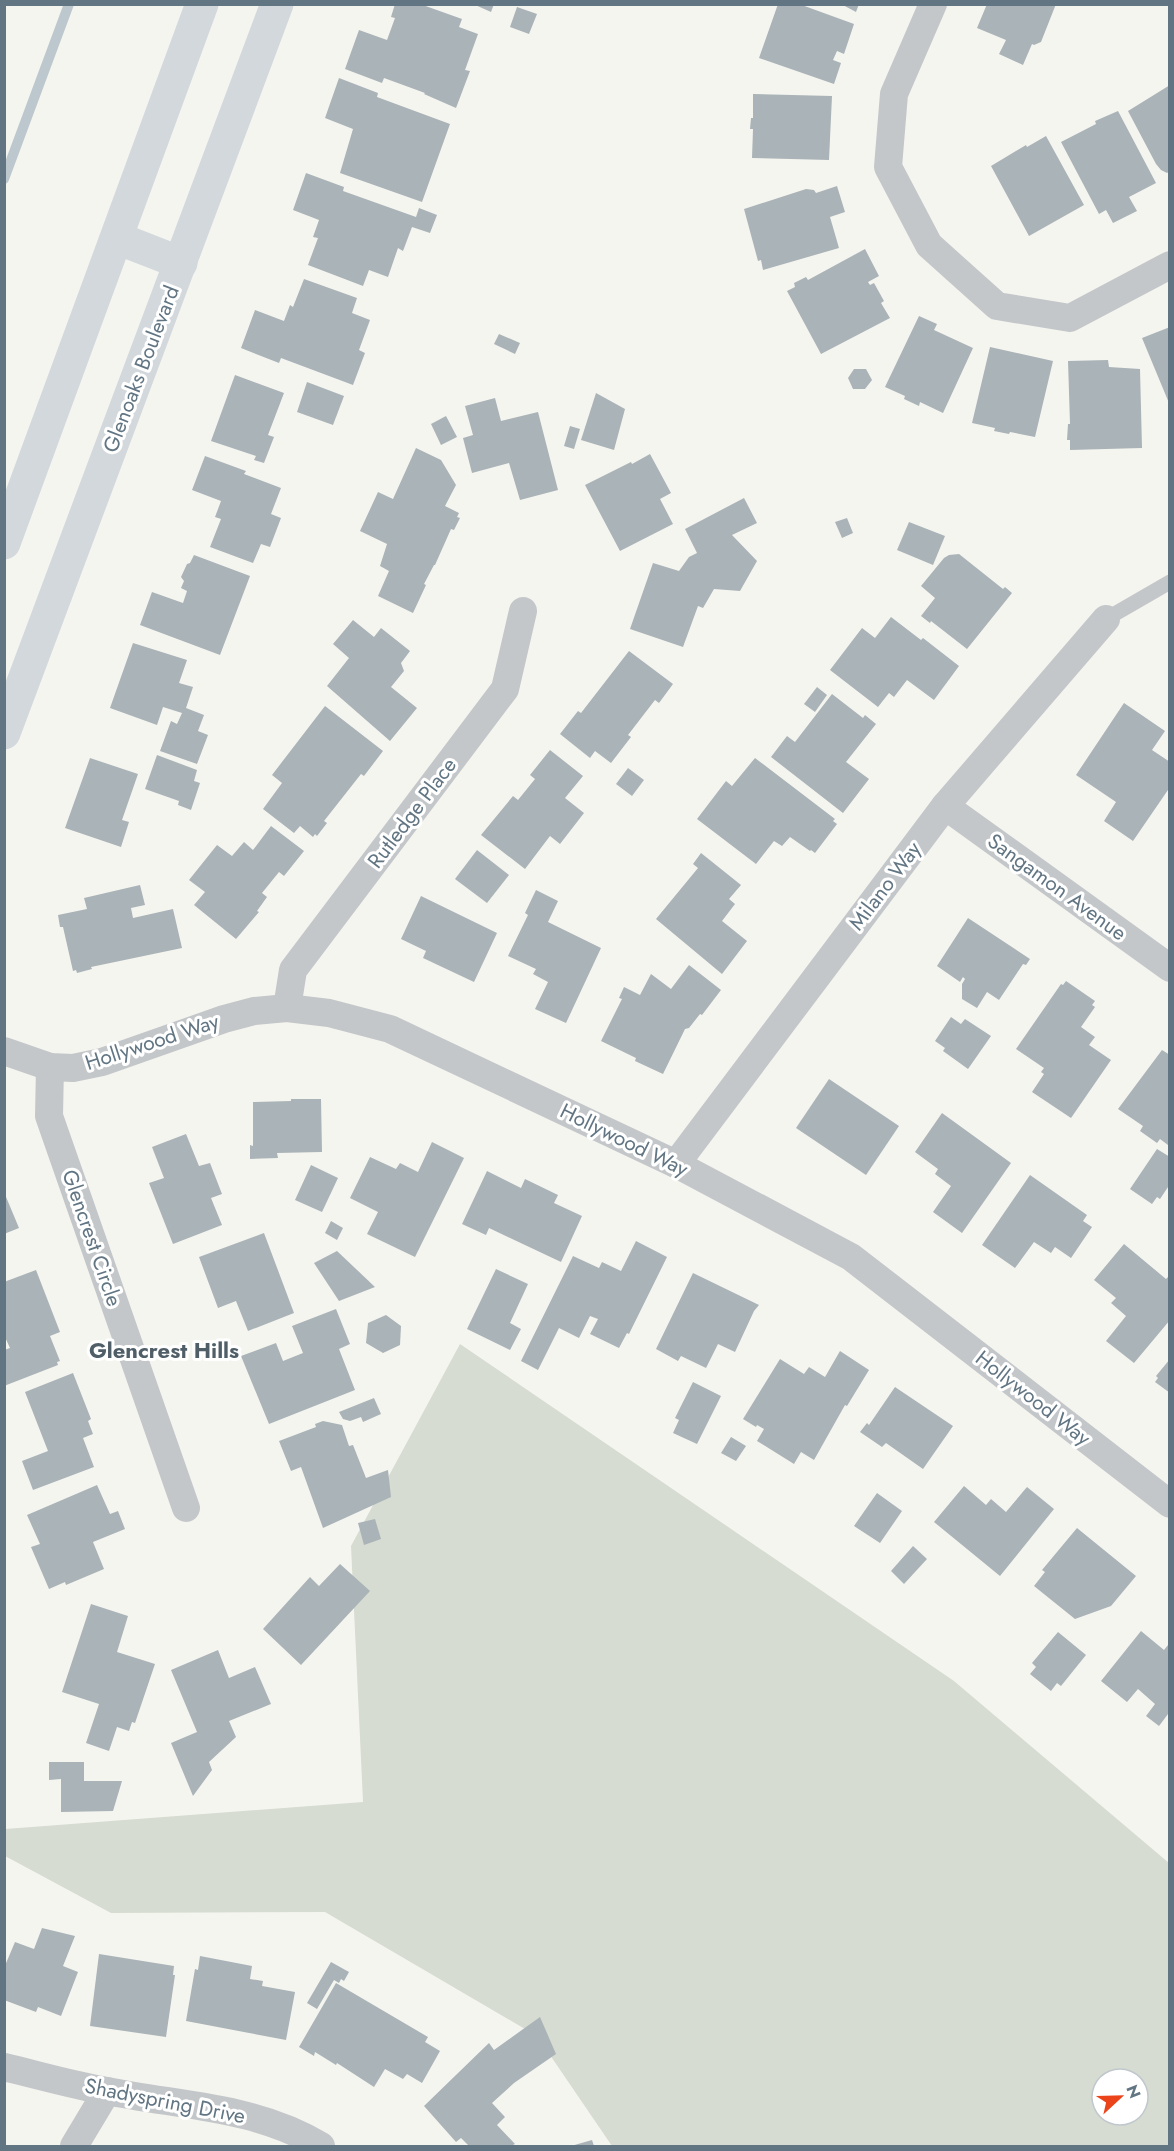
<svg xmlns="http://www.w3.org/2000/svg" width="1174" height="2151" viewBox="0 0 1174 2151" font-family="Jost,sans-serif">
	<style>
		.green { fill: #d6dcd1; fill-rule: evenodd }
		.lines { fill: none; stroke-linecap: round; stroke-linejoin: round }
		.stream { stroke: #bcc8cd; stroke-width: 10 }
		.building { fill: #aab3b7 }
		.lane { stroke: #c4c7ca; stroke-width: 15 }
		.street { stroke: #c4c7ca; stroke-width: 28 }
		.secondary { stroke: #d3d8dc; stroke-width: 33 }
		.labels { text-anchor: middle; stroke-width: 6; stroke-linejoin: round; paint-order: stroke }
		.street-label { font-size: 21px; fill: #627583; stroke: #fff }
		.neighbourhood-label { font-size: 22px; font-weight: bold; fill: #505e68; stroke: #fff }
	</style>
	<rect width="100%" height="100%" fill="#f5f5f0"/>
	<!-- green -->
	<path class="green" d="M460,1344L954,1681L1169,1863V2146H612L537,2036L325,1912L111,1913L5,1856V1829L363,1802L351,1546ZM1102,2079H1138V2115H1102Z"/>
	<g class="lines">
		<!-- stream -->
		<polyline class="stream" points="4,179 69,4"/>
	</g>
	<!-- building -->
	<g class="building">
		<polygon points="395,4 420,4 462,19 459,27 478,34 465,70 470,71 456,108 424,94 425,93 384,78 382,83 345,69 359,30 387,40 395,18 391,17"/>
		<polygon points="473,4 494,4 491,12"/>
		<polygon points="778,4 799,4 854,24 844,54 837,51 833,60 841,63 834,84 759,58"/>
		<polygon points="841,4 859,4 856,12"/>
		<polygon points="987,4 1056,4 1041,42 1034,45 1032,44 1023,65 999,54 1006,40 977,28"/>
		<polygon points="517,7 537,14 529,34 510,27"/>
		<polygon points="339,78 378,93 377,97 450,124 422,202 340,173 353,129 325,118"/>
		<polygon points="1170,85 1170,171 1167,173 1161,170 1156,164 1128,111"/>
		<polygon points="753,94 832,96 829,160 752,158 753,129 750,129 751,118 753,118"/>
		<polygon points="1118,111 1156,183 1129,197 1137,211 1113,223 1106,210 1099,214 1061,142 1096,124 1095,121"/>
		<polygon points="1046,136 1084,205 1029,236 991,166 1026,145 1027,147"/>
		<polygon points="306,173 344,187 343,191 416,217 419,208 437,215 430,233 412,227 403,251 398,248 388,277 369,270 363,286 308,265 318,238 313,237 319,220 293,210"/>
		<polygon points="837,186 845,212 830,217 839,248 763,270 761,260 758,261 744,209 806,189 814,190 816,193"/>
		<polygon points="865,249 879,276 868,282 870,285 874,283 884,301 881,303 890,318 821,354 787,291 795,287 794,283 806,277 808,280"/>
		<polygon points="304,279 357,298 352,313 370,320 359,350 365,353 353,385 281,358 279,363 241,348 255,310 284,321 290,305 293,307"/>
		<polygon points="919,316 937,324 934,330 973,348 943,413 920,402 919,406 904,399 905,396 885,387"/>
		<polygon points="1170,327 1170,403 1169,403 1142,338"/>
		<polygon points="499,334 520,343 515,354 494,344"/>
		<polygon points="990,347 1053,361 1035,437 1010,432 1009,434 994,431 995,428 972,423"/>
		<polygon points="1108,360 1109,367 1140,369 1142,448 1070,450 1070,440 1067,440 1068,424 1070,424 1068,361"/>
		<polygon points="854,369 866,369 872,380 865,389 853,389 848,378"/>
		<polygon points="235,375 284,393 268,435 274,437 264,463 254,460 256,456 211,441"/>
		<polygon points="307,382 344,396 333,425 297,412"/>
		<polygon points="596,393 625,409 614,450 581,440"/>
		<polygon points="495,398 501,421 538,412 558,490 520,500 509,463 472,473 463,438 473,435 465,406"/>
		<polygon points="446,416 457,437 441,445 431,424"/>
		<polygon points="570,426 580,429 574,449 564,446"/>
		<polygon points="416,448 441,460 456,485 445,506 459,513 457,517 460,518 454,530 451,529 435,565 434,565 424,584 426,585 413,613 378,596 389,571 380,566 387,544 360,531 378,492 393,499"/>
		<polygon points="650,454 671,493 660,499 673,524 620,551 585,485 631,462 632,464"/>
		<polygon points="205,456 246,471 244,474 281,488 271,514 281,518 270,547 261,544 253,563 210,547 221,519 215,517 221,501 192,490"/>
		<polygon points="744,498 757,523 732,535 757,561 740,591 714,589 703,608 698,606 683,647 630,629 653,563 679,571 689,557 697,553 685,529"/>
		<polygon points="847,518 853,533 842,538 835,522"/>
		<polygon points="909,522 945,536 933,565 897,550"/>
		<polygon points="959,554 1003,589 1005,587 1012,593 967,649 931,621 930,623 921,616 935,598 921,586 944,558 949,555"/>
		<polygon points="194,555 250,576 220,655 140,625 152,592 183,603 187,591 181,588 184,581 181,577 187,564 190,563"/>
		<polygon points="891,617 921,640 923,638 959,666 934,700 907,680 894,697 889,693 878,707 830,670 862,628 875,638"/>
		<polygon points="353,620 374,637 381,628 410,651 401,663 404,671 391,687 417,708 390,741 327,686 349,658 333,644"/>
		<polygon points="133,643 187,660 179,683 193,687 186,708 204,715 198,731 208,735 197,764 160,751 171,721 177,724 182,713 163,707 157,725 110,708"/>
		<polygon points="629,651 673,684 659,703 655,700 628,735 631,737 611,763 595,751 590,758 560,734 578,711 581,713"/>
		<polygon points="817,687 827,695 815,712 804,704"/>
		<polygon points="832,694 863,718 865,715 876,724 846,762 869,779 843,813 771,757 787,736 795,742"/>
		<polygon points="1124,703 1165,731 1152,750 1170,762 1170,787 1133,841 1104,821 1116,802 1076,775"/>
		<polygon points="325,706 383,751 364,776 361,774 324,821 327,823 317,836 315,834 313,837 300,826 294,833 263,809 282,783 272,775"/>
		<polygon points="550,750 583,776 565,798 584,813 560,844 550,836 525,869 481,835 513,796 518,800 535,779 530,775"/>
		<polygon points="157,755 197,770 194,781 200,783 191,810 178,805 179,801 145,789"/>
		<polygon points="90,758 138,774 122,820 129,822 121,847 65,828"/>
		<polygon points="755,758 835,819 833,821 837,824 815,853 811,850 810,851 790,837 782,846 774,841 756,864 697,819 726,781 732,786"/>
		<polygon points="628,768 644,780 632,796 616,784"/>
		<polygon points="271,826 304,851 284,876 279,872 262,893 267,897 257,911 259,912 236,939 194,905 205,892 189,880 217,845 232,856 244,842 253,850"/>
		<polygon points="477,850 509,875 487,903 455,879"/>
		<polygon points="701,853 741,885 729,899 735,904 722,921 747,941 722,974 656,919 698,868 693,864"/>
		<polygon points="140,885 145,905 131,908 133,918 173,909 182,948 91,967 92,969 77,973 76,970 73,971 63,927 60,927 58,915 87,909 84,898"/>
		<polygon points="536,890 558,901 548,922 601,948 566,1023 535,1009 548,982 533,974 536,969 508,956 528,915 525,913"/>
		<polygon points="421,896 497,933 474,982 423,958 426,951 401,939"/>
		<polygon points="968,918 1030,959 1026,965 1023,964 999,1000 987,992 977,1008 962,999 962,984 965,979 963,977 960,982 937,966"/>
		<polygon points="689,965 721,990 702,1015 700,1014 689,1028 685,1029 663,1074 635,1061 636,1058 601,1041 622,999 619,998 624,987 640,995 651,974 671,989"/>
		<polygon points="1066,981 1095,1001 1092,1005 1095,1007 1081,1027 1095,1037 1089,1045 1111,1060 1071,1118 1032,1092 1044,1074 1041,1072 1044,1068 1016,1049 1061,984 1063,985"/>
		<polygon points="951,1017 961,1024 965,1019 991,1036 968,1069 943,1051 945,1048 935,1041"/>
		<polygon points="1162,1050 1170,1055 1170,1142 1168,1145 1160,1139 1157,1143 1140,1131 1143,1126 1118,1109"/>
		<polygon points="829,1079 899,1126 866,1175 796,1128"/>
		<polygon points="291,1099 321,1099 322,1152 277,1153 278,1158 250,1159 250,1145 253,1146 253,1102 291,1101"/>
		<polygon points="942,1113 1011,1163 962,1233 933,1212 951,1186 935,1174 938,1169 915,1152"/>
		<polygon points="186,1134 199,1166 210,1163 222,1194 211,1198 222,1225 173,1244 149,1183 164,1178 152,1147"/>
		<polygon points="432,1142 464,1158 415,1257 367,1234 378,1212 350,1198 370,1157 396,1169 400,1163 418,1172"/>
		<polygon points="1157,1149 1170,1157 1170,1184 1160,1199 1157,1197 1152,1204 1130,1189"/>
		<polygon points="311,1165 338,1178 322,1212 295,1200"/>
		<polygon points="487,1171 521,1188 525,1179 558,1195 554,1203 582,1216 561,1262 489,1228 486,1235 462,1224"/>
		<polygon points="1030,1175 1087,1215 1083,1221 1092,1227 1071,1258 1055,1247 1051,1253 1034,1242 1015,1268 982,1245"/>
		<polygon points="4,1192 19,1228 4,1234"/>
		<polygon points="331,1221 343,1228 337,1240 325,1233"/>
		<polygon points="264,1233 294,1313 248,1331 236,1301 218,1308 199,1257"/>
		<polygon points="636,1241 667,1257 629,1334 627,1333 619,1348 590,1334 598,1319 590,1316 579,1338 559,1328 538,1370 521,1361 573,1256 599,1268 602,1262 621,1271"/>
		<polygon points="1124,1244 1166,1279 1170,1275 1170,1320 1134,1363 1106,1341 1126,1316 1111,1303 1116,1298 1094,1280"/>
		<polygon points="337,1251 375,1287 339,1301 314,1263"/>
		<polygon points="496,1269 528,1284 510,1323 521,1329 510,1350 467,1329"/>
		<polygon points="36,1270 60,1332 50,1336 60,1361 57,1362 58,1365 4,1386 4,1350 10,1348 4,1335 4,1282"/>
		<polygon points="693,1273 759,1305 754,1311 735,1352 718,1344 706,1368 681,1356 678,1361 656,1349"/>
		<polygon points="336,1309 350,1344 339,1349 355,1390 269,1424 241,1356 276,1343 283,1361 303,1353 292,1326"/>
		<polygon points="386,1315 401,1326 400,1345 383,1353 366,1343 368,1323"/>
		<polygon points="840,1351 869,1370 847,1406 845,1405 814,1460 801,1452 794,1464 757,1441 764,1429 757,1425 756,1427 743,1419 780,1359 804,1374 809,1367 825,1377"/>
		<polygon points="1170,1359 1170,1393 1155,1382 1158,1378 1156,1376"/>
		<polygon points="73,1373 91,1419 88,1421 93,1434 83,1438 94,1467 33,1490 22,1461 48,1451 25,1392"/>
		<polygon points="693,1382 721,1396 697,1444 673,1433 679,1420 675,1418"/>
		<polygon points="895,1387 953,1426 923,1469 886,1443 882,1447 860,1432 867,1423 869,1425"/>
		<polygon points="374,1398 381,1414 363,1422 361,1417 350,1421 343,1419 339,1412"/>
		<polygon points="323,1421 342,1425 349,1446 353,1445 366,1478 388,1470 391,1497 323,1528 301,1467 291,1471 279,1441 316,1427 315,1424"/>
		<polygon points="731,1437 746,1446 736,1461 721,1453"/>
		<polygon points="97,1485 110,1514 118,1511 125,1529 93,1542 104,1569 66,1585 65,1582 49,1589 31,1547 40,1544 27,1515"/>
		<polygon points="964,1486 986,1505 991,1499 1006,1512 1027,1487 1054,1509 1000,1576 934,1522"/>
		<polygon points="877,1493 902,1511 880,1543 854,1526"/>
		<polygon points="375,1519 381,1539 364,1545 358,1523"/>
		<polygon points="1077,1528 1136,1576 1111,1606 1075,1619 1034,1586 1045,1572 1042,1570"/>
		<polygon points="913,1546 927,1559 904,1584 891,1571"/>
		<polygon points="340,1564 370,1591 301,1665 263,1629 310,1577 319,1586"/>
		<polygon points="91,1604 128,1616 117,1652 155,1664 135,1723 132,1722 129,1731 117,1727 109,1751 86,1743 99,1704 62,1692"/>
		<polygon points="1141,1631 1164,1650 1168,1645 1170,1646 1170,1715 1168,1714 1159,1726 1146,1716 1155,1704 1138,1689 1127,1702 1101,1681"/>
		<polygon points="1058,1632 1086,1655 1061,1686 1057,1683 1051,1691 1030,1674 1036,1667 1032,1663"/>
		<polygon points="218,1650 229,1678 255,1667 271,1704 229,1721 236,1737 209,1762 212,1770 193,1796 171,1743 197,1732 171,1670"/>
		<polygon points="49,1762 84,1762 84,1781 122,1781 113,1811 61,1812 61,1779 49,1780"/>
		<polygon points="42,1928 75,1936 63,1966 78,1972 61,2016 38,2007 36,2012 4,2000 4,1968 15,1942 34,1949"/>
		<polygon points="99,1954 174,1966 173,1975 175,1975 166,2037 90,2026"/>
		<polygon points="200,1956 252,1966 250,1979 263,1981 262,1986 295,1992 286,2040 186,2021 195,1969 198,1970"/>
		<polygon points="331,1962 349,1972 344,1981 341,1979 339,1983 334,1980 317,2009 307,2003"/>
		<polygon points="336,1983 428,2037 425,2042 440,2051 422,2083 407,2074 403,2079 385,2069 374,2087 337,2063 336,2065 315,2052 314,2056 299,2047"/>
		<polygon points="540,2017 556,2054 514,2083 492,2103 505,2117 497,2125 515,2144 511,2146 469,2146 461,2138 456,2142 424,2106 489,2043 494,2050"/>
		<polygon points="592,2140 594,2146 571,2146"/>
	</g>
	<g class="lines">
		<!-- lane -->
		<polyline class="lane" points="1106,619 1170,582"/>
		<!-- street -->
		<g class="street">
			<polyline points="933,4 894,94 888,167 929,245 997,306 1070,318 1170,265"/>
			<polyline points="945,806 1170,968"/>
			<polyline points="287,1008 293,970 505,689 523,611"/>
			<polyline points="4,1051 50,1067 73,1068 102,1062 224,1019 254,1011 287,1008 329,1013 390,1029 676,1164 851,1257 1170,1504"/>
			<polyline points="50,1067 49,1116 186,1508"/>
			<polyline points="676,1164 945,806 1106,619"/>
			<path d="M4,2067C38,2075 72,2085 107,2091C180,2106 255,2106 321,2146"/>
			<polyline points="74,2146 107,2091"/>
		</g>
		<!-- secondary -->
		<g class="secondary">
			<polyline points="117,238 181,263"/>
			<polyline points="4,543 202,4"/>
			<polyline points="4,733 277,4"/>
		</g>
	</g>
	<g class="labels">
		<!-- street labels -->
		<g class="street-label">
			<text transform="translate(141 369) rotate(-69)" y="7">Glenoaks Boulevard</text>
			<text transform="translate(412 813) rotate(-53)" y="7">Rutledge Place</text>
			<text transform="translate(885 886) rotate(-53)" y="7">Milano Way</text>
			<text transform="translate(1057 887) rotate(36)" y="7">Sangamon Avenue</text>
			<text transform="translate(152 1042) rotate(-18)" y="7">Hollywood Way</text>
			<text transform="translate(624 1140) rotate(26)" y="7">Hollywood Way</text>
			<text transform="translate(92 1238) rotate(71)" y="7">Glencrest Circle</text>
			<text transform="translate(1033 1398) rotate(38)" y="7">Hollywood Way</text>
			<text transform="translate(165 2101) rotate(11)" y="7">Shadyspring Drive</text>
		</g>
		<!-- neighbourhood labels -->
		<g class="neighbourhood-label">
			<text x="164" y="1358">Glencrest Hills</text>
		</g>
	</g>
	<!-- border -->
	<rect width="1174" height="2151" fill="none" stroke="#627583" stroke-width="12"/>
	<!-- north arrow -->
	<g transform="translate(1120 2097) rotate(68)"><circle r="28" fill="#ffffff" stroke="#c0c8cd" stroke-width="1.5"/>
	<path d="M0-4.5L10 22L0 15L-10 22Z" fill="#eb431a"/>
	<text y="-9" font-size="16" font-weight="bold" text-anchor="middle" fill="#627583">N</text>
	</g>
</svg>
